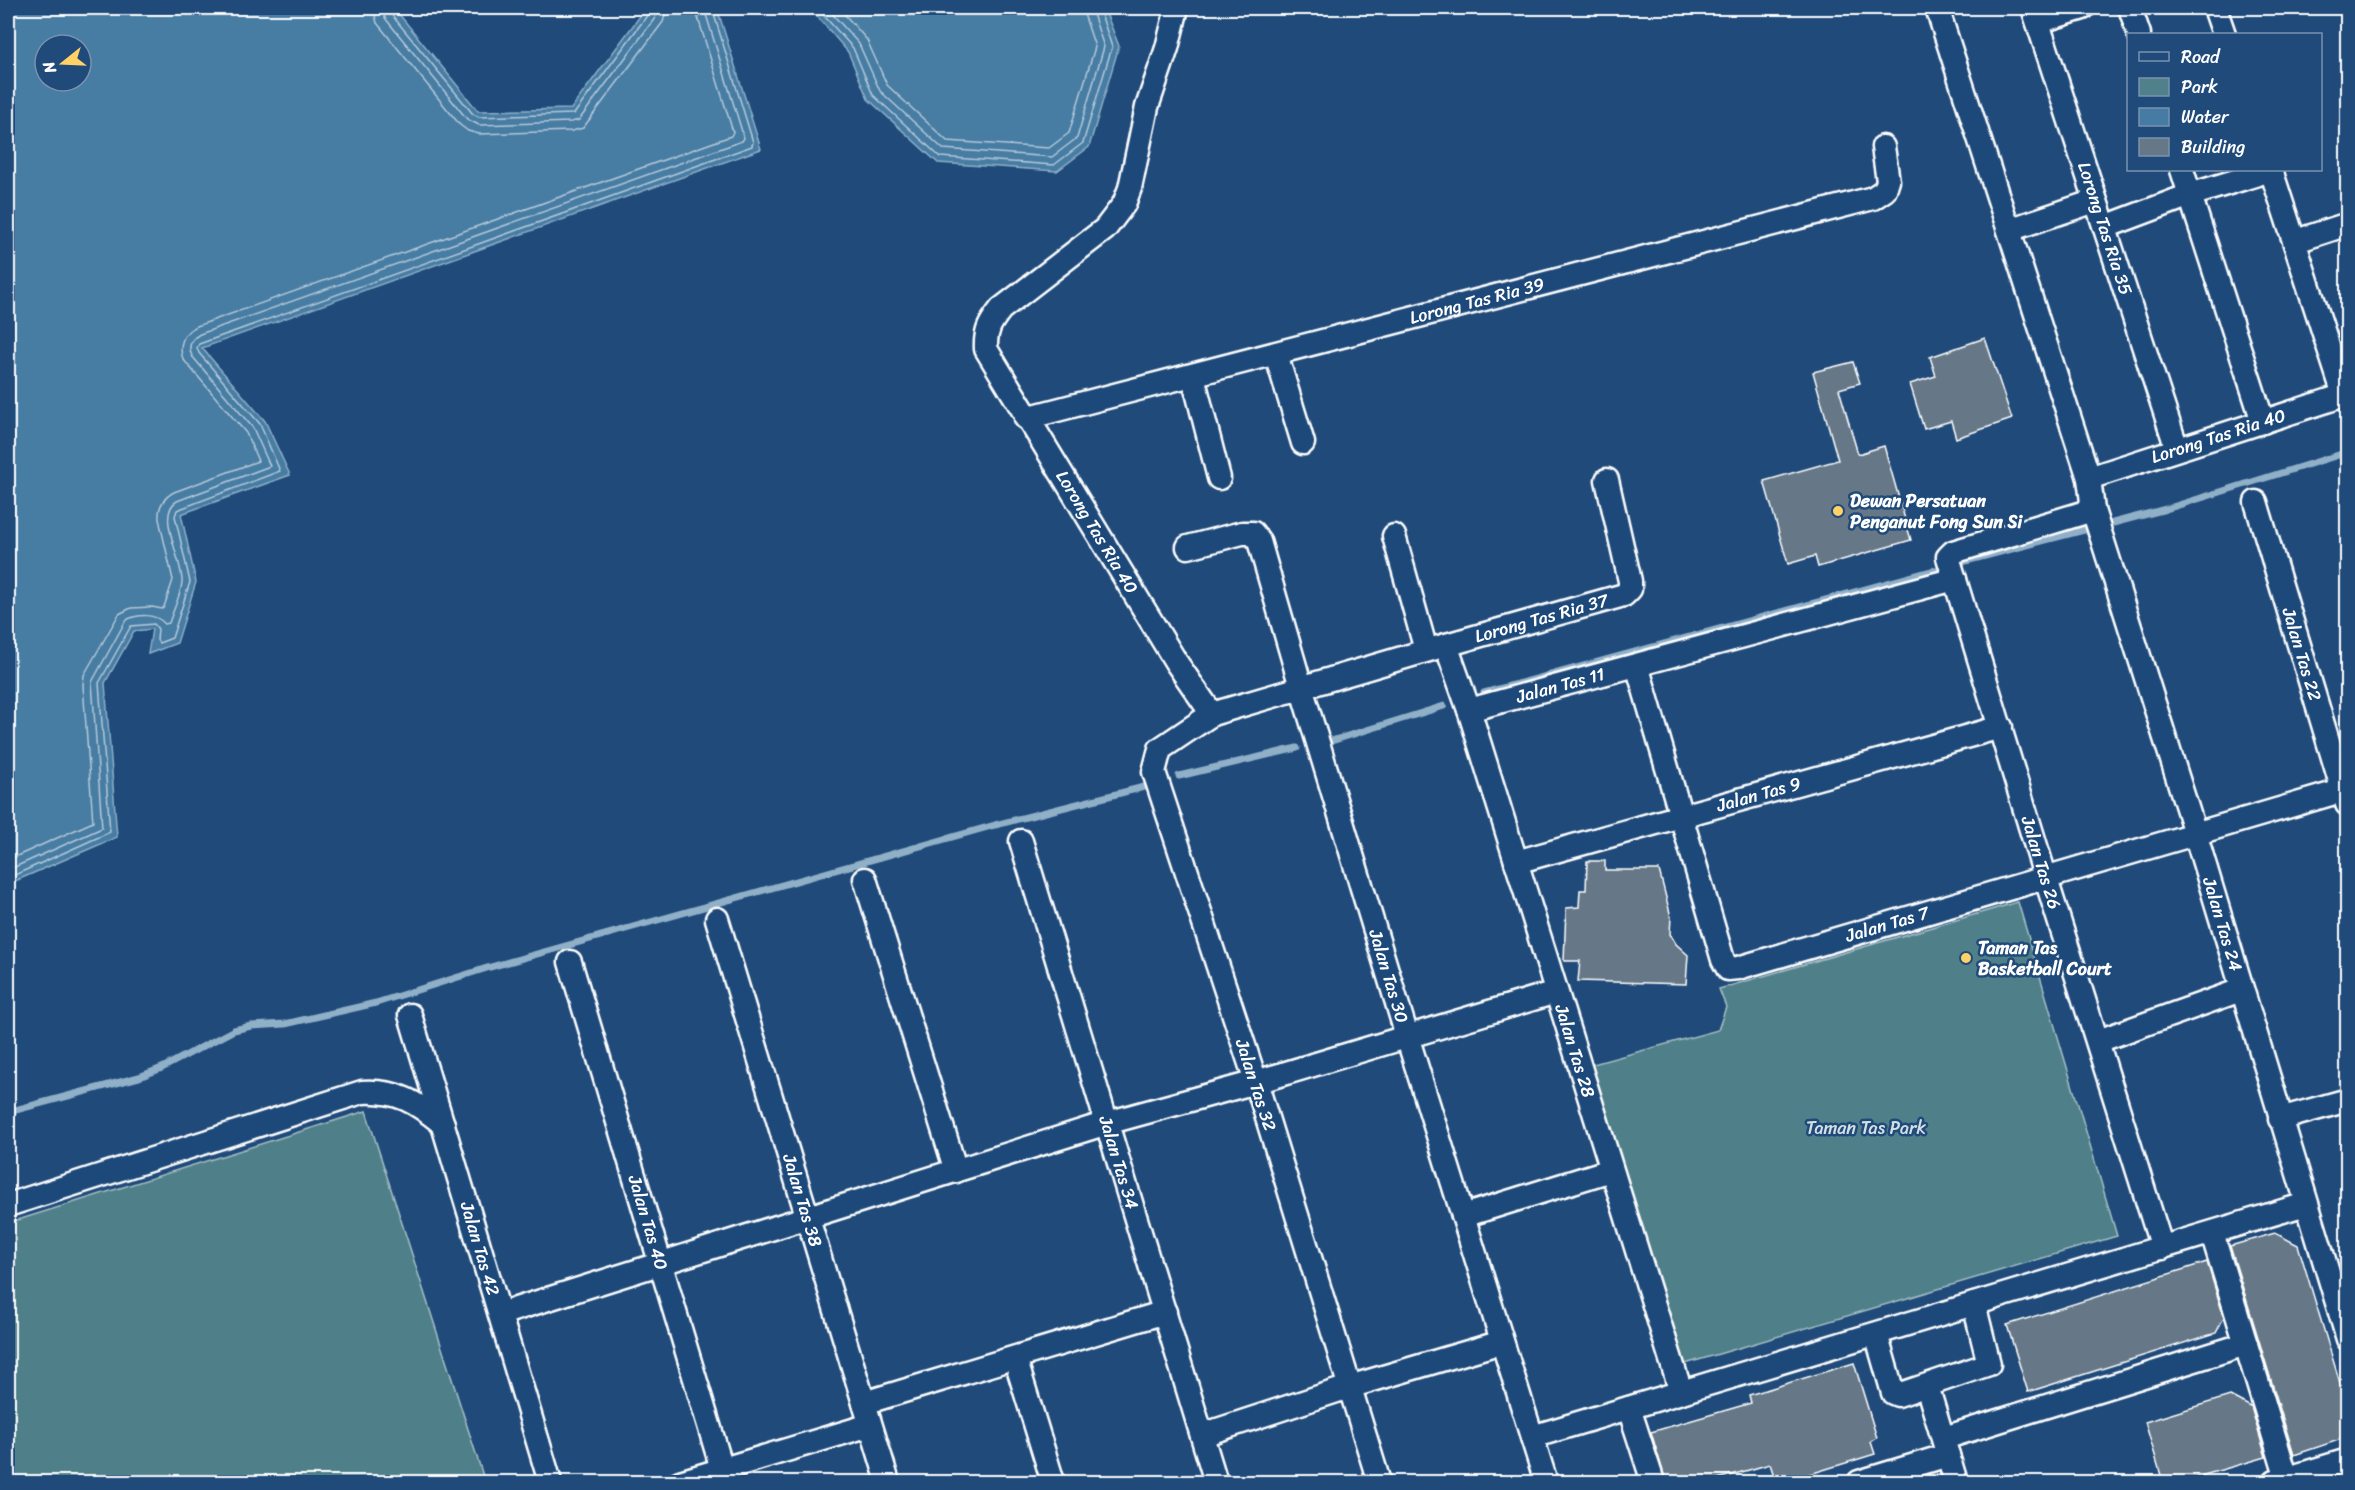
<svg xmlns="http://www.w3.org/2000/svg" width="2355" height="1490" font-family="Sriracha,sans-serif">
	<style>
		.green { fill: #50808a; stroke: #a8c0c4; stroke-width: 1.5 }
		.water { fill: #467ba3; stroke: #90b0c8; stroke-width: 1.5; fill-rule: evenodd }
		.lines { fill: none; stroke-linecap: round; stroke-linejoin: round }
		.shore { stroke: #b5cada; stroke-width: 1.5 }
		.stream { stroke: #90b0c8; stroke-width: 7 }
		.building { fill: #667887; stroke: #fff; stroke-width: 1.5 }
		.minor-casing { stroke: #fff; stroke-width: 27 }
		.minor { stroke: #1f4a7a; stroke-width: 22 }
		.poi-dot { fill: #ffd166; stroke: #1f4a7a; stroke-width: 2 }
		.labels { text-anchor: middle; stroke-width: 5; stroke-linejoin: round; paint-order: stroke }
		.street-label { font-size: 18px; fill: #fff; stroke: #1f4a7a }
		.poi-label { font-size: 18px; font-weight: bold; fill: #fff; stroke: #1f4a7a; text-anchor: start }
		.park-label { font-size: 18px; fill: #d3dfe2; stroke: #1f4a7a }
	</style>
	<rect width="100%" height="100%" fill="#1f4a7a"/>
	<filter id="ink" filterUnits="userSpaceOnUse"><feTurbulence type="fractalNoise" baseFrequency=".0167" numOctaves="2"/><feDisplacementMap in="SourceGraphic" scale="12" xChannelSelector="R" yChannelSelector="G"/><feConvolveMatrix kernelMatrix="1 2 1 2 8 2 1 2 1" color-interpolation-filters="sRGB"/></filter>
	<g filter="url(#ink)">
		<path class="green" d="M2018 902 2117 1236 1675 1367 1586 1066 1718 1030 1726 1007 1719 989Z
			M366 1111 485 1482H8V1223Z"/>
		<path class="water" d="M8 8H394L478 111 571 109 646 8H717L761 149 202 348 265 421 290 475 181 514 196 582 177 643 148 654 152 629 134 631 105 683 117 837 8 884ZM45 45H81V81H45Z
			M810 8H1104L1119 46 1089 147 1057 171 938 163 868 99 848 52Z"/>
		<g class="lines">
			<path class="shore" d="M373 8 377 23 460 125 468 131 479 134 572 131 583 128 663 22 667 8
				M382 8 385 18 467 119 479 125 571 122 579 120 655 18 658 8
				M389 8 391 14 473 114 479 117 574 114 649 13 650 8
				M817 8 853 48 873 95 940 157 1054 165 1083 143 1112 47 1099 8
				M827 8 859 44 880 91 943 149 1052 157 1077 138 1104 47 1091 8
				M839 8 867 40 887 85 947 141 1049 148 1069 133 1095 47 1082 8
				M8 860 93 822 83 685 84 675 119 614 131 608 152 607 162 609 164 607 173 580 159 519C158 507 163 498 174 492L258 461 246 433 183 359C178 345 183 332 197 326L731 136 733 132 695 8
				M8 870 102 828 92 682 126 620C139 614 155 613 165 624L169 623C173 610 181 595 182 582 183 560 155 514 177 501L270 466 253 428 192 356C188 347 190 339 200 334L742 141 744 138 704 8
				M8 878 110 832 99 683 131 626 154 624 158 629 157 640 159 643 172 638 190 582 175 516 177 510 280 471 260 424 199 353 197 348 199 344 752 146 753 142 712 8"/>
			<path class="stream" d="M2113 523 2166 509 2348 452
				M1962 562 2088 529
				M1484 693 1939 569
				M1328 742 1444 706
				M1179 776 1297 748
				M8 1112 139 1077 162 1068 234 1030 251 1026 285 1024 376 1003 487 968 736 898 995 825 1144 787"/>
		</g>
		<path class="building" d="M1985 338 2012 419 1956 438 1951 421 1924 429 1910 384 1936 376 1930 357Z
			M1853 362 1860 383 1839 389 1858 454 1884 446 1911 540 1818 567 1815 556 1788 564 1764 481 1838 460 1813 372Z
			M1587 861H1605V870H1659L1671 917 1670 934 1676 944 1688 955 1686 984 1578 981 1580 961H1564L1566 908 1579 907 1580 890H1586Z
			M2275 1233 2298 1245 2348 1409V1423L2339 1440 2294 1455 2230 1246Z
			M2207 1262 2224 1317 2216 1333 2028 1392 2007 1325Z
			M1854 1363 1877 1438 1871 1442 1875 1454 1784 1482H1776L1770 1464 1707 1482H1666L1651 1432 1751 1403 1749 1395Z
			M2230 1396 2251 1407 2266 1457 2180 1482H2163L2145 1422Z"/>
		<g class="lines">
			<g class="minor-casing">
				<g id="minor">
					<path id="s1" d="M1177 8 1167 48 1147 107 1130 188 1124 204 1105 229 1001 309C990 323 985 331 986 349L1176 662 1212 714"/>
					<path id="s2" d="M1937 8 2089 478 2093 510 1953 552 1948 557 2046 879 2162 1248"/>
					<path id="s3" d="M2033 8 2177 449"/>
					<path d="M2130 8 2139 34"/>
					<path d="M2215 8 2224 34"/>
					<path d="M2038 22 2083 8"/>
					<path d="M2182 170 2263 422"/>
					<path d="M2271 170 2344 395"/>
					<path d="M2105 227 2190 195 2271 170"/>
					<path d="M2009 230 2095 201"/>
					<path d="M2296 241 2348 224"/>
					<path d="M1276 354 1303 443"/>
					<path d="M1193 376 1219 478"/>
					<path id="s4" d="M1026 418 1873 198 1885 190 1888 181 1883 147"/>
					<path id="s5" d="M2089 478 2348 394"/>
					<path id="s6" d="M2256 502 2347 804"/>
					<path id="s7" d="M2093 510 2195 833 2348 1339"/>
					<path d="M1394 536 1426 650"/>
					<path id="s8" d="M1188 547 1242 533H1253L1259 541 1301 687 1407 1036 1546 1482"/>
					<path id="s9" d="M1446 645 1624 595 1630 589V581L1607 480"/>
					<path id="s10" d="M1637 665 1723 960 1728 969 1738 968 2348 789"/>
					<path id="s11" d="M1469 710 1681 1392"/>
					<path id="s12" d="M1021 841 1216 1482"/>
					<path id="s13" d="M1516 862 2001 727"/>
					<path d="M865 879 956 1171"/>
					<path id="s14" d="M717 919 888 1482"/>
					<path id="s15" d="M570 962 726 1482"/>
					<path id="s16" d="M410 1015 550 1482"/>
					<path d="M2098 1041 2241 990"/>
					<path d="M2280 1119 2348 1100"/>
					<path d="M8 1205 362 1092C397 1090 416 1102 443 1124"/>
					<path d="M1463 1216 1611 1170"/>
					<path d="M2212 1233 2287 1479"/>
					<path d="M500 1314 1107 1123 1256 1082 1556 992"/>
					<path d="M1876 1334 1893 1393 1898 1395 1989 1364 1974 1304"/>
					<path d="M1015 1358 1053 1482"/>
					<path d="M1927 1386 1956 1482"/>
					<path d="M864 1403 1165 1312"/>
					<path d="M1629 1408 1653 1482"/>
					<path d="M1202 1435 1349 1387 1502 1342"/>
					<path d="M1532 1437 2306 1204"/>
					<path d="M1944 1438 2246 1344"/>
					<path d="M680 1482 870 1425"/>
					<path id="s17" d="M1379 1482 1256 1082 1154 772 1160 749 1212 714 1446 645 1469 710 1955 579"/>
					<path d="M1859 1482 1948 1455"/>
					<path d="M2275 1482 2348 1460"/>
				</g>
			</g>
			<use href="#minor" class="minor"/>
		</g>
	</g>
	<g class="poi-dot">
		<circle cx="1838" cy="511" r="6"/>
		<circle cx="1966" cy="958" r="6"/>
	</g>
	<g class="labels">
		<g class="street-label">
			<text dy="6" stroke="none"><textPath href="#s3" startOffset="232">Lorong Tas Ria 35</textPath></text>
			<text dy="6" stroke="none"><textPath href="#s4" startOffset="466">Lorong Tas Ria 39</textPath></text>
			<text dy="6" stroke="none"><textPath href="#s5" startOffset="136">Lorong Tas Ria 40</textPath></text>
			<text dy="6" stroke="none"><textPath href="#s1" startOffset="624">Lorong Tas Ria 40</textPath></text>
			<text dy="6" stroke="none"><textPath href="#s9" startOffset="99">Lorong Tas Ria 37</textPath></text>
			<text dy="6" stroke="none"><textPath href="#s6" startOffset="159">Jalan Tas 22</textPath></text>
			<text dy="6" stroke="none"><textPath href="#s17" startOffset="1239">Jalan Tas 11</textPath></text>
			<text dy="6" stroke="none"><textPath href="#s13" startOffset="252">Jalan Tas 9</textPath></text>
			<text dy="6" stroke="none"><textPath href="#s2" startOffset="999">Jalan Tas 26</textPath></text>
			<text dy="6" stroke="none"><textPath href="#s7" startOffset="434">Jalan Tas 24</textPath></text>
			<text dy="6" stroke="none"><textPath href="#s10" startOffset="483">Jalan Tas 7</textPath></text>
			<text dy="6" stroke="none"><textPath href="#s8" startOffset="531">Jalan Tas 30</textPath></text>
			<text dy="6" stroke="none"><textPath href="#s11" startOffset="357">Jalan Tas 28</textPath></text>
			<text transform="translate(1256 1085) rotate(72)" y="6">Jalan Tas 32</text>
			<text dy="6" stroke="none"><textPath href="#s12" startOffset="336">Jalan Tas 34</textPath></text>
			<text dy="6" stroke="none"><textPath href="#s14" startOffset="294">Jalan Tas 38</textPath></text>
			<text dy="6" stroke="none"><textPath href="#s15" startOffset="272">Jalan Tas 40</textPath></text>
			<text dy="6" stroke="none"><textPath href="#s16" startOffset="244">Jalan Tas 42</textPath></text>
		</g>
		<g class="poi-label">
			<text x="1850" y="507">Dewan Persatuan<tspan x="1850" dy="21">Penganut Fong Sun Si</tspan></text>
			<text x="1978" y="954">Taman Tas<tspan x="1978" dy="21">Basketball Court</tspan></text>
		</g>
		<g class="park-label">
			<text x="1866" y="1134">Taman Tas Park</text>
		</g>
	</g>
	<rect width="2355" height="1490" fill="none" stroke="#1f4a7a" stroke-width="30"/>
	<rect x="15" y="15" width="2325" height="1460" fill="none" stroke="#fff" stroke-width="2" filter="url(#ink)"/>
	<rect x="2127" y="33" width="195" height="138" fill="#1f4a7a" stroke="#7992af" stroke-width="1.5"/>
	<rect x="2139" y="52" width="30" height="9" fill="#1f4a7a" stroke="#7992af" stroke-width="1.5"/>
	<text x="2181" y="63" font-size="18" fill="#ffffff">Road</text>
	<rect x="2139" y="78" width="30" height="18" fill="#50808a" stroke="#7992af" stroke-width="1.5"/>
	<text x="2181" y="93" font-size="18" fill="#ffffff">Park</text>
	<rect x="2139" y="108" width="30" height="18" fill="#467ba3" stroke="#7992af" stroke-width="1.5"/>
	<text x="2181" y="123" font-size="18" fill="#ffffff">Water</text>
	<rect x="2139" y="138" width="30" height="18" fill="#667887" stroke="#7992af" stroke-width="1.5"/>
	<text x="2181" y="153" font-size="18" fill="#ffffff">Building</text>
	<g transform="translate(63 63) rotate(252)"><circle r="28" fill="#1f4a7a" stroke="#7992af" stroke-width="1.5"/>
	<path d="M0-4.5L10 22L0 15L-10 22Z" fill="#ffd166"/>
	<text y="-9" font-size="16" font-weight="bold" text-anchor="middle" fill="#ffffff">N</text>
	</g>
</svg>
